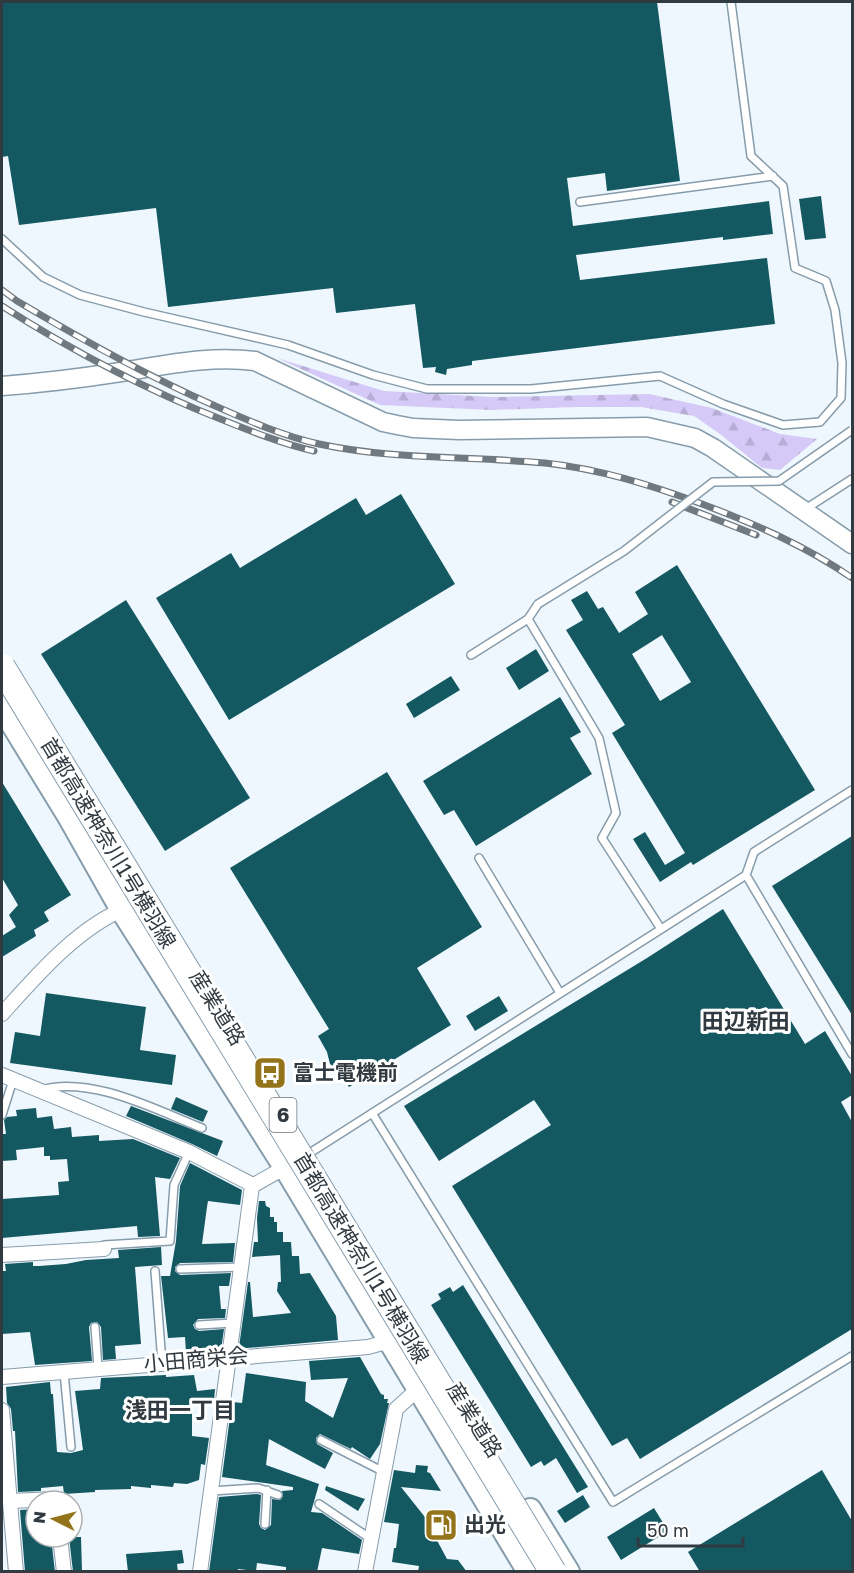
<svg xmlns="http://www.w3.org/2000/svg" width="854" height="1573" font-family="'Golos Text','Noto Sans JP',sans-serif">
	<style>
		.forest { fill: url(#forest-firs) }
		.building { fill: #145961; fill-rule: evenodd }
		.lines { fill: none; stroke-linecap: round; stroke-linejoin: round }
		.service-casing { stroke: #879cab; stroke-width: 10 }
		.minor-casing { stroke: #879cab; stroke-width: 16 }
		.tertiary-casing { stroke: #879cab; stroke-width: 21 }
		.primary-casing { stroke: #879cab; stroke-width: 26 }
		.service { stroke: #fff; stroke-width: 7 }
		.minor { stroke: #fff; stroke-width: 14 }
		.tertiary { stroke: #fff; stroke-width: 18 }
		.primary { stroke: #fff; stroke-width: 22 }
		.rail-casing { stroke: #70797f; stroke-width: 7 }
		.rail { stroke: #fff; stroke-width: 4.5; stroke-dasharray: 14; stroke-linecap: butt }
		.service-bridge-casing { stroke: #879cab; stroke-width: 10; stroke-linecap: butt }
		.motorway-bridge-casing { stroke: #879cab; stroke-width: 28; stroke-linecap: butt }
		.service-bridge { stroke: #fff; stroke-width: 7 }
		.motorway-bridge { stroke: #fff; stroke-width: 26 }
		.labels { text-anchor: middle; stroke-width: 6; stroke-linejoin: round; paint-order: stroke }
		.shield { fill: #fff; stroke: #6f7579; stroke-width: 1.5 }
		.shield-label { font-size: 20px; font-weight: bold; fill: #313a40 }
		.street-label { font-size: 21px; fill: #313a40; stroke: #fff }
		.poi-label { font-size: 21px; font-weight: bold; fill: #313a40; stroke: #fff; text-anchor: start }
		.neighbourhood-label { font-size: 22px; font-weight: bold; fill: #313a40; stroke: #fff }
	</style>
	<defs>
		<pattern id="forest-firs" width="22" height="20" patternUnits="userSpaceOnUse" patternTransform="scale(1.5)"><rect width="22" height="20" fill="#d5c9f7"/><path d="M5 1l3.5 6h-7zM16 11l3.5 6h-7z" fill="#b7add5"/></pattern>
	</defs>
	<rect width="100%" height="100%" fill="#eef7fd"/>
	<path class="forest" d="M277 358 384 391 491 397 649 394 712 408 780 434 817 439 780 470 762 468 720 434 694 416 641 407H575L492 410 380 405Z"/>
	<path class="building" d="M2 2H657L680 181 607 191 605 173 567 178 573 226 769 201 773 234 723 240V237L576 255 580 280 767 258 775 324 472 361V365L447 369 446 375 435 372 436 367 423 368 415 304 336 313 333 288 168 307 156 208 19 225 8 156 2 157Z
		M821 196 826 238 805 240 799 199Z
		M401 494 455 584 229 720 156 598 231 553 240 568 356 498 366 515Z
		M677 565 815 790 693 865 691 862 660 882 633 839 645 832 665 865 685 853 612 733 625 725 566 630 583 620 571 600 587 591 598 609 603 607 619 633 648 614 635 592ZM662 635 691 682 660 701 632 654Z
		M126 600 250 798 165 851 41 654Z
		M536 649 549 671 519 690 506 668Z
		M451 676 460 690 414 718 406 704Z
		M560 697 581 732 570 738 592 774 476 846 454 810 444 815 423 781Z
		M387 772 482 927 417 968 451 1025 349 1087 339 1071 330 1064 327 1052 318 1036 329 1029 230 868Z
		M2 782 71 895 44 912 49 921 34 930 36 936 2 957V936L16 927 9 915 18 905 2 878Z
		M852 836V1015L772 886Z
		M723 909 805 1044 825 1031 852 1076V1095L841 1102 852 1122V1329L640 1459 627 1438 612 1446 452 1186 551 1125 534 1100 439 1161 404 1106 647 958Z
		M46 993 146 1007 140 1050 176 1055 172 1085 10 1063 15 1032 40 1036Z
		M499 996 508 1011 475 1031 466 1016Z
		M176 1097 208 1111 203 1122 171 1109Z
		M131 1106 223 1141 217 1156 192 1144 126 1116Z
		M36 1108 37 1118 52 1116 54 1129 71 1127 72 1137 99 1135V1141L133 1139 180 1158 170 1179 155 1177 160 1236 138 1237 137 1226 2 1238V1199L59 1195 58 1182 69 1181 67 1159 50 1160V1156H44V1147L16 1150 17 1160 2 1161V1134H6L4 1120 7 1117 17 1116 16 1110Z
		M190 1163 242 1190 240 1205 208 1201 207 1207 202 1244 235 1243 233 1262 180 1263 175 1267V1271L180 1275 231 1273 229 1286H219L221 1309H226L225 1318 198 1319 193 1325 195 1329 199 1331 224 1329 221 1350 186 1353 185 1337 168 1338 161 1276H170L176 1241 180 1186Z
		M259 1201H265L266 1206 270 1208V1217H274V1222H277V1232H283V1242H291L292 1256H299L300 1274 310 1273 336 1316 338 1340 247 1348 239 1347 248 1282H250L253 1317 291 1313 277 1291 278 1282H281L280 1255 252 1257 254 1242H258L257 1218Z
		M161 1247 162 1265 135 1267 141 1344 115 1346 116 1359 103 1360 101 1327 97 1322 91 1323 89 1327 92 1361 35 1365 30 1332 2 1334V1271H6L5 1264 33 1262V1266H39L66 1264 86 1260 119 1258 118 1250Z
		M463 1285 588 1487 577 1493 556 1458 544 1466 541 1461 531 1467 431 1305 441 1299 438 1294 450 1287 453 1292Z
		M360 1357 381 1394 384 1395V1399H388L387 1403H389L380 1444 370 1459 352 1447 351 1449 320 1434 316 1438 317 1444 333 1453 325 1469 269 1439 266 1465 319 1484 311 1512 322 1513 362 1540 359 1554 322 1548 317 1572H286V1567L257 1563 256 1571 238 1569V1572H209L219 1497 257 1494 261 1495 259 1524 261 1528 265 1530 271 1525 272 1499 280 1500 283 1496 282 1491 293 1490V1487L222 1477 232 1402 242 1403 246 1373 306 1382 305 1401 333 1418 348 1378 311 1380 309 1361Z
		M166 1375V1377L194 1375 197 1391 215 1389 214 1401 192 1403V1436L209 1438 205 1465 201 1464 199 1480 187 1484 174 1483 173 1487 151 1485V1488L131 1486V1489L95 1490V1492L64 1494 63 1486 41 1488V1491L18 1492 15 1431H13L11 1409 7 1403 6 1387 50 1382 51 1394H53L57 1452 71 1453 83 1450 75 1391 100 1389 101 1378Z
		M416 1465 428 1466 427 1472 430 1473 441 1491 401 1487 436 1531 433 1533 447 1559 458 1560 467 1572H418L419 1566 392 1562 394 1548H396L399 1524 384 1522 394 1470 415 1473Z
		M822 1470 852 1521V1572H700L688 1552Z
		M326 1486 365 1499 358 1511 325 1490Z
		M583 1495 590 1507 565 1523 557 1511Z
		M654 1508 668 1531 621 1560 607 1537Z
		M36 1509V1537H51L55 1572H25L20 1510Z
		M69 1537H81L82 1572H73Z
		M182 1550 184 1563 177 1564 178 1572H128L126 1554Z"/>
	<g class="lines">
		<g class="service-casing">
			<path id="service" d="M580 202 773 176
				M2 239 43 277 80 295 144 312 288 345 373 375 427 389H531L660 376 723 404 783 425 820 422 841 398 842 363 835 310 826 281 795 268 783 186 751 156 731 2
				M804 510 852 479
				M528 619 538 604
				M471 655 528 619 599 738 616 813 602 838 661 929
				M479 858 560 993
				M746 875 852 1054
				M41 1090C90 1075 156 1110 202 1128
				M372 1113 613 1502 852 1356
				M2 1115 13 1080
				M305 1156 746 875 754 852 852 790
				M104 1249V1245L170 1241 174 1185 189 1152
				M180 1269 242 1267
				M155 1271 162 1363
				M199 1325 233 1323
				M95 1327 98 1368
				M64 1372 71 1447
				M321 1440 384 1472
				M211 1491 258 1488 278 1495
				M319 1504 371 1539
				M265 1524 267 1490"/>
		</g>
		<g class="minor-casing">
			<path id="minor" d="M2 1014C37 975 78 927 128 907
				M2 1075 189 1152 253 1185
				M2 1255 104 1249
				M2 1377 368 1347 390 1341
				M2 1410 16 1572
				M10 1501 57 1499V1501
				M60 1537 64 1572
				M200 1572 252 1186 291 1164
				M365 1572 396 1409 418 1389"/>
		</g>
		<g class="tertiary-casing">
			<path id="tertiary" d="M2 386C42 383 82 378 121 372 166 365 210 355 255 361L383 422 397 425 413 428 459 430 647 427 695 438 713 448 852 544"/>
		</g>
		<g class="primary-casing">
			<path id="primary" d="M2 707 70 818 122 910 285 1167 529 1572
				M530 1510 568 1572"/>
		</g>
		<use href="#service" class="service"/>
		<use href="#minor" class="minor"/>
		<use href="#tertiary" class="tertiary"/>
		<use href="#primary" class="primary"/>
		<g class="rail-casing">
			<path id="rail" d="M2 290 17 301C81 339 145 375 213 405 247 420 283 436 319 444 394 460 469 456 545 463 600 469 651 485 702 504 755 524 806 546 852 578
				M2 306C71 350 146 390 223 420 253 432 283 444 314 451
				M672 502 756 535"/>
		</g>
		<use href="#rail" class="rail"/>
		<g class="service-bridge-casing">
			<path id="service-bridge" d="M538 604 624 551 713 482 779 481 852 430"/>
		</g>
		<g class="motorway-bridge-casing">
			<path id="motorway-bridge" d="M2 667 553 1572"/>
		</g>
		<use href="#service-bridge" class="service-bridge"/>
		<use href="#motorway-bridge" class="motorway-bridge"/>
	</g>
	<defs>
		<g id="bus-square" transform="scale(1.725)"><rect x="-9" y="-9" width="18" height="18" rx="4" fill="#93741b" stroke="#fff"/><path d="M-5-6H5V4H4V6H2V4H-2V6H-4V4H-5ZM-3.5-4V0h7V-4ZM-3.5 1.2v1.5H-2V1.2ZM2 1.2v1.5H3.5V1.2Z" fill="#fff"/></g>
		<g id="fuel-square" transform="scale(1.725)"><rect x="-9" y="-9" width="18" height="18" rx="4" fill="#93741b" stroke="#fff"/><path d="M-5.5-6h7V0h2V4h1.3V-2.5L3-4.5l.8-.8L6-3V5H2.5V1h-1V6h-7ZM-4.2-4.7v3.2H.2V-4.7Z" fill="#fff"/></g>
	</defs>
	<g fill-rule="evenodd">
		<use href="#bus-square" x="270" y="1073"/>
		<use href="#fuel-square" x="441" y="1525"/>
	</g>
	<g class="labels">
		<rect class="shield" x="269.5" y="1098" width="27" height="34" rx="4.5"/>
		<g class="shield-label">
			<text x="283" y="1122">6</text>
		</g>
		<g class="street-label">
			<text transform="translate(108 843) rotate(59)" y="7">首都高速神奈川1号横羽線</text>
			<text transform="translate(217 1008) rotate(58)" y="7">産業道路</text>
			<text transform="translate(361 1258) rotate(59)" y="7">首都高速神奈川1号横羽線</text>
			<text transform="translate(196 1360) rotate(-5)" y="7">小田商栄会</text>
			<text transform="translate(474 1420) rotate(58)" y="7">産業道路</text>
		</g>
		<g class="poi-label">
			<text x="293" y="1080">富士電機前</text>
			<text x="464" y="1532">出光</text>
		</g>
		<g class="neighbourhood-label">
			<text x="746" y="1029">田辺新田</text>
			<text x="180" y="1418">浅田一丁目</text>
		</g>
	</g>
	<rect width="854" height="1573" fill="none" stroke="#313a40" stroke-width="6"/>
	<g transform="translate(54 1519) rotate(276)"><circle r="28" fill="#ffffff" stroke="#adb0b3" stroke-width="1.5"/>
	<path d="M0-4.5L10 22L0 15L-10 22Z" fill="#93741b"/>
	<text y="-9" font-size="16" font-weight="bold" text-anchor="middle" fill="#313a40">N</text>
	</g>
	<path d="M638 1537v9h105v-9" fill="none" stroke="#313a40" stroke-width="3"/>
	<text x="647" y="1537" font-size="18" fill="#313a40" stroke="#ffffff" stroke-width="4.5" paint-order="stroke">50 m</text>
</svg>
